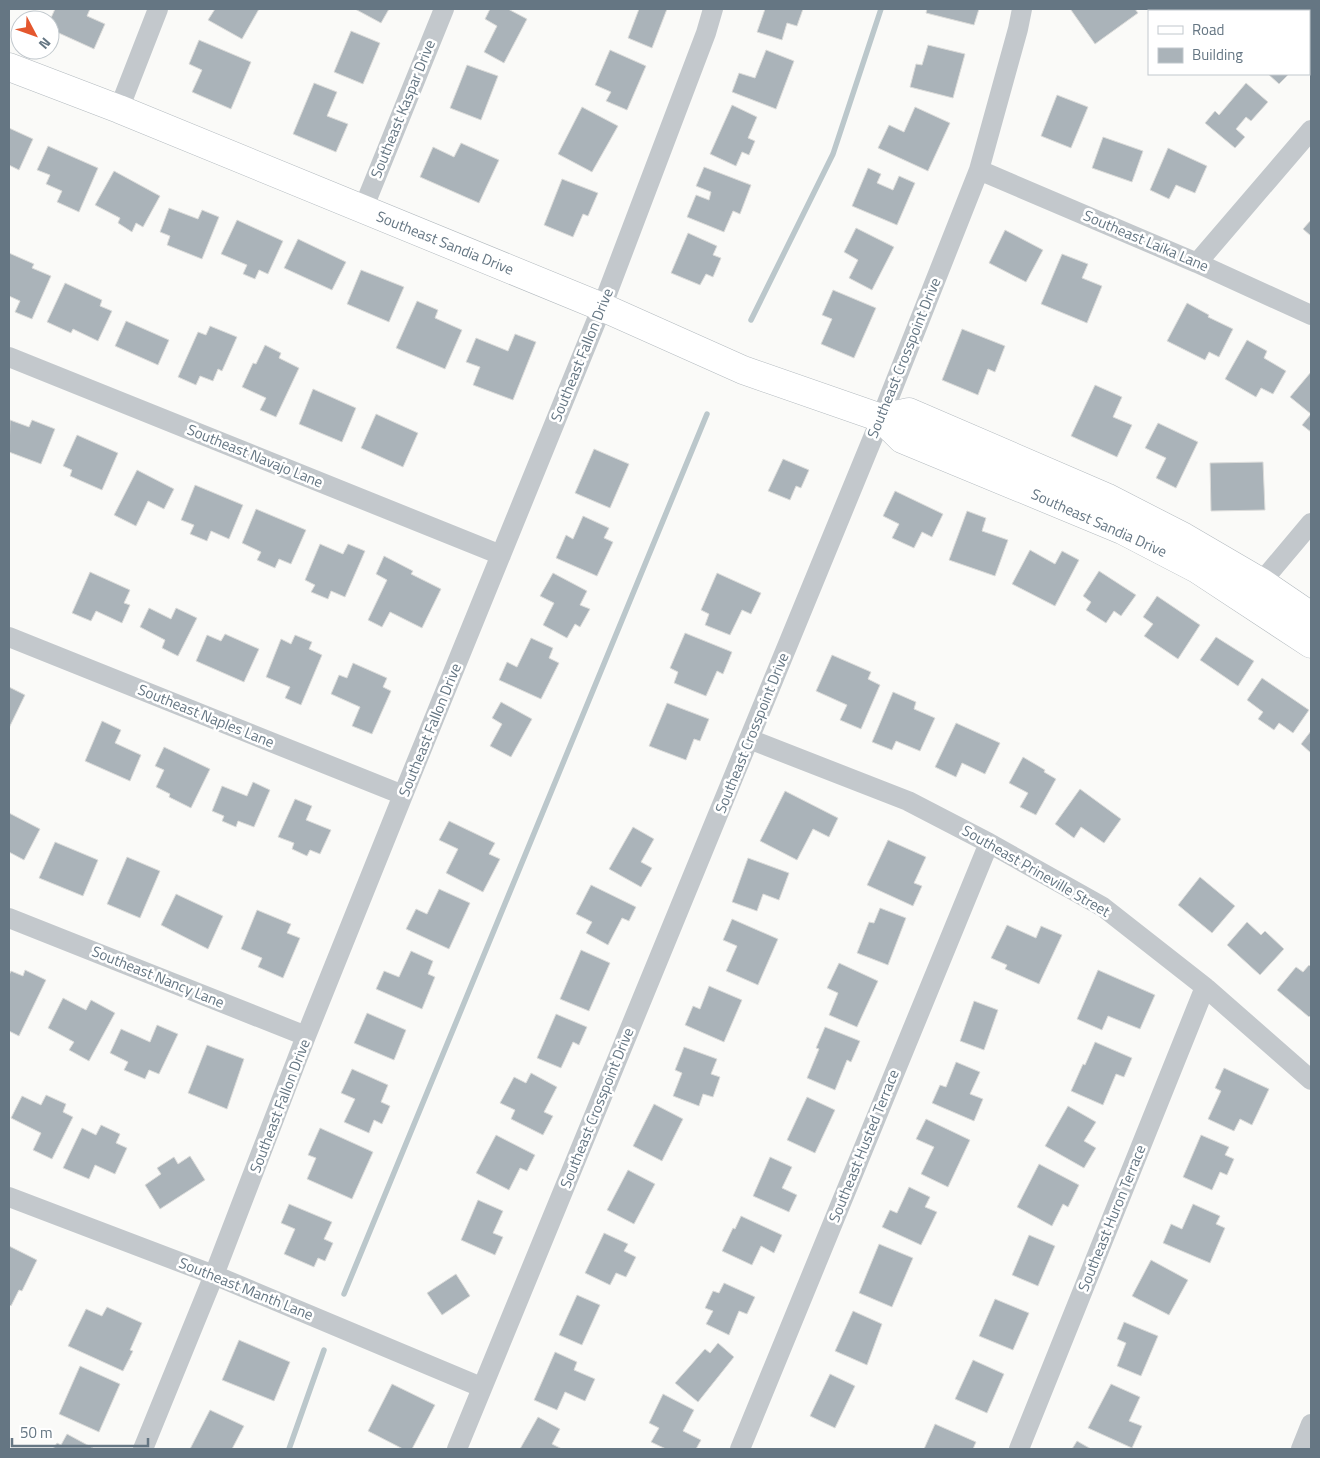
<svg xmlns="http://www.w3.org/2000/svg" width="1320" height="1458" font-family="'Titillium Web',sans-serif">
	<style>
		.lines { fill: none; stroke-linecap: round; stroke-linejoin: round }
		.stream { stroke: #bbc7cb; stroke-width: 5.5 }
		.building { fill: #aab3b9; stroke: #dcdcda }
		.secondary-casing { stroke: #b3babf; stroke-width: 29 }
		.street { stroke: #c3c8cc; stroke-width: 20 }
		.secondary { stroke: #fff; stroke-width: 28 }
		.labels { text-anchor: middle; stroke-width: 5; stroke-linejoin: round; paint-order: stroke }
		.street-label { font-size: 15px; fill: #657683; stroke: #fff }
	</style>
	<rect width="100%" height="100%" fill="#fafaf8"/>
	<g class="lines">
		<path class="stream" d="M751 320 833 154 881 9
			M344 1294 707 414
			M289 1449 324 1350"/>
	</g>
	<path class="building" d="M55 9H90L87 16 105 24 94 49 50 29V20Z
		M215 9H259L242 39 208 20Z
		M355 9H389L381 23Z
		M490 9H508L527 19 504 63 484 52 497 26 485 19Z
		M639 9H667L652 48 628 38Z
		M765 9H803L797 26 787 23 782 40 757 32Z
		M927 9H979L974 25 926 13Z
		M1073 9H1135L1138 13 1095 44 1071 10Z
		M351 31 380 43 363 84 334 72Z
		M199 40 251 62 231 109 192 92 202 70 189 64Z
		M928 45 965 54 953 98 910 87 916 64 922 65Z
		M610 50 646 66 627 110 606 101 611 92 595 85Z
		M766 50 794 61 776 109 732 92 739 73 755 78Z
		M467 65 498 76 481 120 450 108Z
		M1268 74H1289L1279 84Z
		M314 83 337 92 327 116 348 124 336 152 293 134Z
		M1246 83 1268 102 1251 121 1246 117 1236 129 1245 137 1235 148 1205 123 1215 111 1219 115Z
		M1057 95 1088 107 1071 148 1041 136Z
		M732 105 757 117 748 138 755 141 749 155 742 152 736 166 710 154Z
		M582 107 618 126 592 172 558 154Z
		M915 107 950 123 928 171 878 148 889 125 904 132Z
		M9 128 33 139 19 170 9 165Z
		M1103 137 1143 151 1132 182 1092 168Z
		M461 143 499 160 479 203 420 177 433 147 454 157Z
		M48 146 98 168 79 212 57 202 62 191 46 184 50 175 37 170Z
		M1168 148 1207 166 1195 193 1176 185 1169 199 1150 190Z
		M704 167 751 185 740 214 733 211 724 232 687 217 696 195 709 200 711 192 696 186Z
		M868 168 881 174 877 183 893 190 899 176 915 183 897 225 852 206Z
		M114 171 160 196 143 227 136 223 132 232 118 223 120 218 95 205Z
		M562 179 598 193 588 216 583 214 573 237 544 225Z
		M169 208 198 219 202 210 219 217 202 259 167 245 170 236 160 232Z
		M237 220 283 241 268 274 259 270 255 279 243 274 247 265 221 254Z
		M1311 220V236L1303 229Z
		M856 228 894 247 872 290 849 278 858 260 844 252Z
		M1005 230 1043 250 1026 282 989 263Z
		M688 233 717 246 713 255 721 258 713 277 706 274 700 285 671 273Z
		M298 239 346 262 332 290 284 268Z
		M9 253 34 264 32 268 51 276 32 319 15 312 20 301 9 296Z
		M1062 254 1088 264 1082 278 1102 286 1087 323 1041 304Z
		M361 270 404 287 389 322 347 304Z
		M65 283 102 300 100 306 112 311 98 341 73 329 71 333 47 322Z
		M833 290 876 308 854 358 821 344 832 319 822 315Z
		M417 301 438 310 435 318 462 330 445 369 396 348Z
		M1187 303 1209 315 1208 317 1233 329 1219 357 1209 352 1205 360 1167 341Z
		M126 321 169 340 158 365 115 346Z
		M210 326 237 337 222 371 218 369 213 381 200 376 196 385 178 377 198 332 206 335Z
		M962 329 1005 346 995 372 988 369 978 395 942 380Z
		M515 334 536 342 513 400 473 385 480 367 466 362 476 338 508 351Z
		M1247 340 1267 351 1264 358 1286 371 1273 394 1261 388 1256 397 1225 379Z
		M265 345 281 353 279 358 299 368 276 417 260 410 266 398 242 387 253 363 256 364Z
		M1311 372V432L1302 425 1311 414 1290 397Z
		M1095 385 1122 397 1113 417 1132 425 1117 457 1071 436Z
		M313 389 356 408 342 442 299 424Z
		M376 414 418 433 403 467 361 448Z
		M10 420 29 427 32 420 55 429 41 464 9 452Z
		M1158 423 1198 442 1176 488 1156 478 1166 458 1145 448Z
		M77 435 118 453 102 490 70 476 72 470 63 466Z
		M594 449 629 464 610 508 575 493Z
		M783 459 809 470 801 488 796 486 790 500 768 491Z
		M1263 462 1265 510 1211 511 1210 463Z
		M137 470 174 489 164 509 148 501 136 526 114 515Z
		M195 485 243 505 229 539 211 531 207 541 190 534 194 525 181 520Z
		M895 491 943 514 932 537 922 532 914 548 892 538 899 524 883 516Z
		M256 509 306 530 291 564 279 559 275 568 257 560 261 552 242 543Z
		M967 511 986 518 982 531 1008 540 995 576 949 560Z
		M583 516 609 528 604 538 613 542 597 576 556 558 566 535 573 539Z
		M320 544 343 554 348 544 365 551 345 597 331 591 328 599 311 592 315 585 305 580Z
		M1030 550 1055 564 1062 551 1079 560 1055 606 1012 584Z
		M384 556 413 571 411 574 441 589 422 628 390 612 382 627 368 620 387 580 376 574Z
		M1099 571 1136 595 1121 616 1114 611 1106 623 1086 610 1091 602 1083 596Z
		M90 572 130 590 124 603 130 605 122 623 96 611 91 621 72 613Z
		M553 573 587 591 580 605 590 609 580 627 575 624 567 638 543 625 554 603 540 596Z
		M717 573 761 593 751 614 742 610 730 635 705 625 709 614 701 610Z
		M1157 596 1200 625 1178 659 1144 636 1153 624 1143 617Z
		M149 608 171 619 176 608 197 618 178 656 162 648 165 640 140 627Z
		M685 633 732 652 723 674 717 671 706 696 674 683 678 672 670 668Z
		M225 634 259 649 244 682 196 661 207 635 221 641Z
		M295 635 312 642 309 649 322 655 301 705 285 698 290 687 266 677 281 639 291 644Z
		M1216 637 1254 661 1238 686 1200 660Z
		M531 638 553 648 549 658 559 663 541 699 499 680 507 662 517 667Z
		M832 655 871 672 868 679 880 685 861 729 840 720 847 705 816 691Z
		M353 663 387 678 383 687 391 691 372 734 352 726 360 707 331 694 339 675 347 678Z
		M1262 678 1309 710 1293 733 1279 723 1274 730 1258 719 1263 712 1247 700Z
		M9 687 25 695 9 728Z
		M893 692 916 702 914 709 935 718 920 751 896 741 892 750 872 742Z
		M501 702 532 719 511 757 490 746 502 724 492 718Z
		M667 703 709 719 700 741 694 739 686 760 649 746Z
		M102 721 121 730 115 743 141 755 130 781 85 761Z
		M956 723 1000 743 985 774 962 763 956 777 935 767Z
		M1311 731V753L1301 744Z
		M164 747 210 769 191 808 169 797 170 794 156 787 164 770 155 766Z
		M1023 757 1045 770 1044 772 1056 779 1036 815 1020 807 1028 793 1009 783Z
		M253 782 270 790 254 827 238 821 236 827 222 821 224 816 212 811 222 786 247 796Z
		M1080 789 1121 819 1104 843 1081 827 1074 838 1055 824Z
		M785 791 838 818 829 837 813 829 797 860 760 841Z
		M295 799 312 806 306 820 331 830 320 854 310 850 307 856 292 849 294 843 278 837Z
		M9 813 40 829 24 860 9 852Z
		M449 821 495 843 489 854 500 859 483 892 446 873 458 849 439 840Z
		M633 827 654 839 641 862 652 868 641 887 609 869Z
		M888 840 926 857 914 883 922 886 913 906 867 885Z
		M55 842 98 860 83 896 39 878Z
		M127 857 160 871 140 918 107 904Z
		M748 858 789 873 779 900 763 894 757 911 732 902Z
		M1200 877 1235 906 1212 933 1178 905Z
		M591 885 636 907 629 921 622 918 608 945 586 933 592 922 576 914Z
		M439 889 470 903 449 949 406 929 416 909 427 914Z
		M176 894 223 916 208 949 161 925Z
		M880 908 906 918 888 965 857 953 869 922 874 923Z
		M257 910 291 924 287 933 300 938 283 978 258 967 262 958 241 949Z
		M732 919 778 939 758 985 726 971 737 946 723 940Z
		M1247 922 1261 935 1265 931 1284 949 1260 975 1227 945Z
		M1007 925 1036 938 1041 926 1062 935 1039 984 1005 969 1007 965 991 958Z
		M581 950 610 963 589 1011 560 999Z
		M411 951 433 961 428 974 435 977 422 1009 376 989 384 971 399 977Z
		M839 963 878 981 857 1027 829 1015 838 993 827 988Z
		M1309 965 1311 967V1015L1309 1017 1277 990 1296 967 1303 972Z
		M25 970 46 980 19 1036 9 1031V975L11 971 23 976Z
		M1098 970 1155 995 1140 1029 1108 1016 1102 1030 1077 1019Z
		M709 986 742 1000 724 1042 685 1025 693 1006 700 1009Z
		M63 998 86 1010 91 1000 115 1013 89 1061 69 1050 74 1042 48 1028Z
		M974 1001 998 1010 984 1050 960 1041Z
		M367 1013 406 1030 394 1060 354 1043Z
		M556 1014 587 1027 579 1045 573 1042 561 1068 537 1058Z
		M157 1025 178 1034 159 1074 149 1070 145 1079 124 1070 128 1062 110 1053 121 1029 150 1042Z
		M825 1027 860 1041 851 1062 847 1060 835 1090 807 1078 819 1049 816 1048Z
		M1095 1042 1132 1058 1124 1077 1116 1074 1103 1105 1071 1091 1083 1064 1085 1065Z
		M207 1045 244 1059 227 1109 188 1093Z
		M684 1047 717 1059 711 1074 720 1077 713 1097 703 1094 699 1106 673 1096 682 1073 675 1070Z
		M956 1062 980 1072 970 1094 983 1099 974 1121 932 1103 940 1085 946 1087Z
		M1224 1068 1269 1089 1252 1125 1240 1119 1234 1131 1208 1119 1221 1091 1215 1088Z
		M352 1069 388 1085 381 1102 390 1106 382 1124 374 1120 369 1133 344 1122 355 1099 341 1093Z
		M531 1073 557 1087 544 1112 553 1116 543 1135 511 1119 515 1110 500 1103 514 1077 526 1083Z
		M46 1095 66 1104 63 1112 73 1117 52 1159 33 1150 41 1133 11 1118 22 1096 41 1105Z
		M807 1097 835 1110 815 1153 787 1140Z
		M654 1104 683 1119 662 1161 633 1146Z
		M1068 1106 1096 1122 1084 1141 1096 1148 1084 1168 1045 1146Z
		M926 1119 970 1140 948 1187 921 1174 934 1147 916 1139Z
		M101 1125 120 1134 116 1143 127 1148 115 1174 95 1165 89 1179 63 1168 82 1128 96 1135Z
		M320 1128 373 1152 352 1199 307 1179 316 1158 308 1155Z
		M496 1135 535 1155 527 1171 520 1168 509 1190 476 1173Z
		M1201 1135 1229 1147 1225 1155 1234 1159 1227 1175 1220 1172 1212 1190 1183 1177Z
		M190 1156 205 1180 160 1209 145 1185 161 1174 157 1168 174 1157 178 1164Z
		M770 1157 792 1167 782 1188 797 1195 789 1212 753 1196Z
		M1039 1164 1079 1185 1068 1207 1063 1204 1052 1226 1017 1207Z
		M628 1170 655 1184 634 1224 607 1210Z
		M909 1187 930 1197 925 1207 937 1212 921 1245 882 1227 890 1210 897 1213Z
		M478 1200 503 1211 493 1233 503 1237 495 1255 461 1240Z
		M289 1204 332 1222 324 1239 333 1243 325 1261 318 1258 314 1267 284 1254 295 1229 281 1223Z
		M1193 1204 1220 1216 1216 1224 1225 1228 1210 1263 1163 1243 1171 1224 1182 1229Z
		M741 1216 782 1235 774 1253 761 1246 752 1265 722 1251 733 1228 735 1229Z
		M604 1233 628 1244 624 1251 636 1257 626 1277 616 1273 610 1285 585 1273Z
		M1029 1235 1055 1246 1038 1286 1012 1275Z
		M879 1244 913 1258 892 1307 859 1293Z
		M9 1246 37 1260 22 1291 19 1290 11 1306 9 1304Z
		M1151 1260 1188 1280 1169 1315 1132 1296Z
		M456 1274 470 1296 442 1315 427 1293Z
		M724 1283 755 1297 747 1314 739 1311 729 1335 706 1324 713 1311 705 1308 713 1291 719 1293Z
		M577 1295 600 1305 582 1345 559 1335Z
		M995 1299 1029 1313 1013 1350 979 1336Z
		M107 1307 142 1323 130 1350 133 1351 123 1371 68 1346 86 1309 102 1316Z
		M853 1311 882 1324 867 1365 835 1351Z
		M1124 1322 1158 1336 1141 1376 1117 1366 1126 1343 1117 1339Z
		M239 1340 290 1362 274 1401 222 1380Z
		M718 1343 734 1357 698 1402 675 1383 705 1349 710 1353Z
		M555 1352 577 1362 574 1370 595 1379 585 1401 565 1392 557 1410 534 1400Z
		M973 1360 1004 1374 987 1413 955 1399Z
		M80 1366 120 1384 99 1432 59 1414Z
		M830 1374 855 1386 835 1428 810 1416Z
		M392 1384 435 1405 412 1449H403L368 1431Z
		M1111 1384 1140 1397 1129 1421 1142 1426 1132 1448 1088 1428Z
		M663 1394 694 1410 683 1431 701 1440 696 1449H666L651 1442 659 1428 649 1423Z
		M210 1410 244 1426 232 1449H190Z
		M538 1417 560 1429 552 1444 562 1449H520Z
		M935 1424 976 1442 973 1449H924Z
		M67 1434 93 1448 92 1449H53L57 1443 61 1445Z
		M1077 1441 1091 1449H1072Z"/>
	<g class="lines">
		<g class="secondary-casing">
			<path id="secondary" d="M9 67 119 109 602 307 743 370 881 418 902 439 1122 530 1197 569 1311 644
				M881 418 909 412 1106 497 1184 537 1261 582 1311 616"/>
		</g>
		<path class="street" d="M119 109 158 9
			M979 170 1197 263 1311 315
			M363 209 444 9
			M1197 263 1311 130
			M9 357 501 555
			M1253 592 1311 523
			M9 637 403 795
			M749 739 908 801 989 843 1103 907 1205 987 1311 1080
			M9 918 306 1036
			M9 1197 214 1275 481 1387
			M143 1449 214 1275 306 1036 403 795 602 307 706 33 713 9
			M457 1449 881 418 979 170 1018 29 1022 9
			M740 1449 989 843
			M1019 1449 1205 987
			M1301 1449 1311 1424"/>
		<use href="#secondary" class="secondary"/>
	</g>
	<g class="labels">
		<g class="street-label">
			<text transform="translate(403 109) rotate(-68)" y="5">Southeast Kaspar Drive</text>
			<text transform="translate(1146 241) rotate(23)" y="5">Southeast Laika Lane</text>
			<text transform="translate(445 243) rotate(22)" y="5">Southeast Sandia Drive</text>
			<text transform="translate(582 355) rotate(-68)" y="5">Southeast Fallon Drive</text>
			<text transform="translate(904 358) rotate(-68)" y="5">Southeast Crosspoint Drive</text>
			<text transform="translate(255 456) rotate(22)" y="5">Southeast Navajo Lane</text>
			<text transform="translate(1099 523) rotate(24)" y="5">Southeast Sandia Drive</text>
			<text transform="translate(206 716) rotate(22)" y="5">Southeast Naples Lane</text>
			<text transform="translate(430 730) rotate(-68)" y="5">Southeast Fallon Drive</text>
			<text transform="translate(752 733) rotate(-68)" y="5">Southeast Crosspoint Drive</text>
			<text transform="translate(1036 871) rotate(30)" y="5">Southeast Prineville Street</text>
			<text transform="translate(158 977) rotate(22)" y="5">Southeast Nancy Lane</text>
			<text transform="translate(280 1106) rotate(-69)" y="5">Southeast Fallon Drive</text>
			<text transform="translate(597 1108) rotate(-68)" y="5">Southeast Crosspoint Drive</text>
			<text transform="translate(864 1146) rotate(-68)" y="5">Southeast Husted Terrace</text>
			<text transform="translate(1112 1218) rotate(-68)" y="5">Southeast Huron Terrace</text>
			<text transform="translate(246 1289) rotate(22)" y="5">Southeast Manth Lane</text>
		</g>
	</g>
	<rect width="1320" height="1458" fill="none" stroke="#657683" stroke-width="20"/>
	<rect x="1148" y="10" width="162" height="65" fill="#ffffff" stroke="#c1c8cd"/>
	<rect x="1158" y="26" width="25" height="8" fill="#ffffff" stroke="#c1c8cd"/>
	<text x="1192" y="35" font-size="15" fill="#657683">Road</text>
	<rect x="1158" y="48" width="25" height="15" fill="#aab3b9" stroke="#c1c8cd"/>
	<text x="1192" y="60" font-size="15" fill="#657683">Building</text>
	<g transform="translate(35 35) rotate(131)"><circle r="24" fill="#ffffff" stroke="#c1c8cd"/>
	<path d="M0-4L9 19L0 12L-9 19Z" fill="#e4572e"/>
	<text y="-8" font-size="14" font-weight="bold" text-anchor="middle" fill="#657683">N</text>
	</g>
	<path d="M12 1438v8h136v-8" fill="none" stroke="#657683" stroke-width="2.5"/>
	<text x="20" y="1438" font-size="15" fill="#657683" stroke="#ffffff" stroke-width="4" paint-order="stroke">50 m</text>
</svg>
